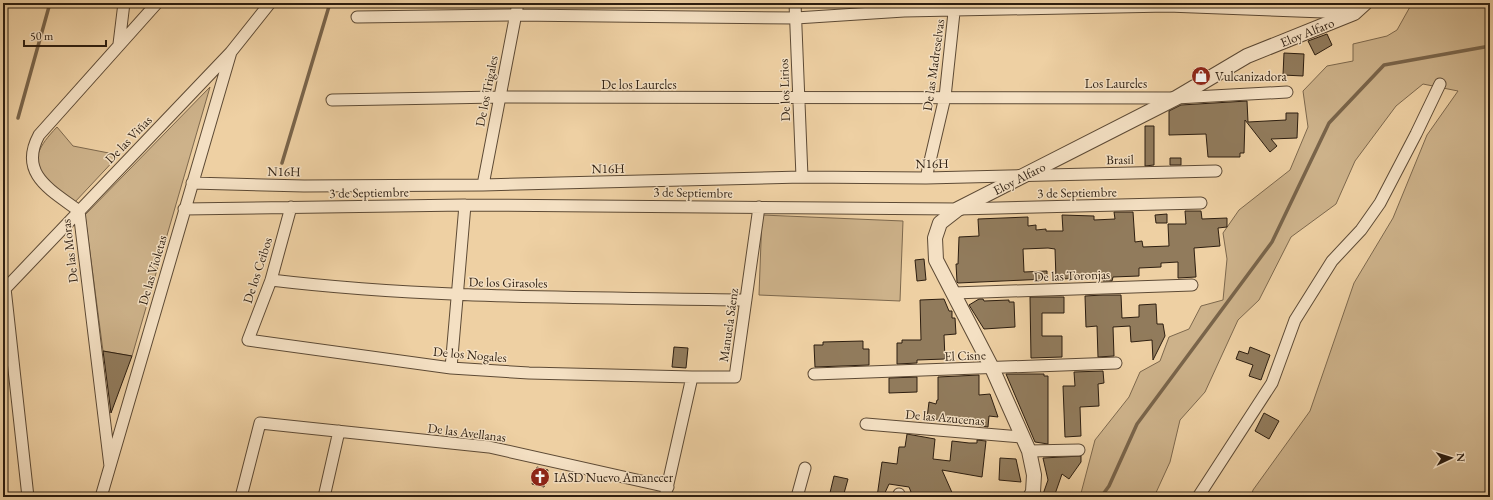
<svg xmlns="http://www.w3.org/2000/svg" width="1493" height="500" font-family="'EB Garamond',serif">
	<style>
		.green { fill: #cdb28a; stroke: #7d684d }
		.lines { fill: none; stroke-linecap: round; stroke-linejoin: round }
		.stream { stroke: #79644a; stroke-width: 3.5 }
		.building { fill: #917b5c; stroke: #2d1e10 }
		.minor-casing { stroke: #5d4a35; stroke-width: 13 }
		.tertiary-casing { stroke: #5d4a35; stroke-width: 16 }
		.minor { stroke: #f4e0c3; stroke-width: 11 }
		.tertiary { stroke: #f4e0c3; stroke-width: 14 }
		.labels { text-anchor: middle; stroke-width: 3; stroke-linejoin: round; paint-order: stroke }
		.street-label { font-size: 13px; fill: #2d1e10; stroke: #f4e0c3 }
		.poi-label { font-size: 13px; fill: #2d1e10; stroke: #f4e0c3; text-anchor: start }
	</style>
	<rect width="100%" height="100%" fill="#eed0a3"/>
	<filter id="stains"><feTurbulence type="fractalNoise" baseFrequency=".005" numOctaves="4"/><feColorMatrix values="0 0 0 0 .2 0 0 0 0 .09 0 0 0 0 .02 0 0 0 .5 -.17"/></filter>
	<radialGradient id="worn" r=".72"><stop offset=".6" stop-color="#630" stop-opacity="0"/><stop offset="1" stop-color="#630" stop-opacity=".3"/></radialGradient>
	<path class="green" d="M1415 3H1490V497H1251L1253 490 1310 411 1354 283 1393 218 1427 135 1458 91 1423 84 1396 106 1355 161 1336 204 1291 237 1259 300 1238 320 1205 392 1180 420 1170 462 1154 497H1080L1095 440 1129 397 1140 372 1160 361 1169 337 1189 329 1201 306 1223 300 1227 259 1223 233 1239 210 1290 170 1308 127 1303 91 1327 66 1353 61V44L1387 36 1397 30 1411 5Z
		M210 87 132 356 103 351 85 215Z
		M57 127 73 146 119 155 74 203C41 176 19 166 57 127Z
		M762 215 903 221 900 301 759 295Z"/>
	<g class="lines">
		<path class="stream" d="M18 118 50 3
			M282 163 330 3
			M1101 497 1109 486 1137 424 1272 242 1329 123 1384 65 1490 46"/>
	</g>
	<path class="building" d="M1327 34 1332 45 1315 55 1308 41Z
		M1284 53 1304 54 1303 76 1283 75Z
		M1247 101 1248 122 1286 120V113H1298L1297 138 1271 139 1277 146 1270 152 1245 120 1244 153H1240V157H1208L1206 134 1169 135V111L1181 105Z
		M1145 126H1154V165L1145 166Z
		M1170 158H1181V165H1170Z
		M1185 211H1201L1202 219 1227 218V227L1218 228 1220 246 1194 248 1196 277 1178 278V262L1161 263V267L1139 268V276L1113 277 1112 281H1103V278L1056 279 1055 249 1048 248 1023 249 1024 272 1047 271V279L958 283 957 282 956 264H958L959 237 979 236 978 219 1028 217V226L1036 225V230L1046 229V231H1063L1062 215 1094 216V220L1115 219 1114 212H1133L1135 242 1142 241 1143 247 1169 246 1168 224H1186Z
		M1167 214V223H1156L1155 215Z
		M924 259 926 280 917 281 915 260Z
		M1103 295H1121L1122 318 1139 317V305L1156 304 1157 324H1163L1165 336 1153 360 1152 340 1131 342 1130 326 1113 327 1114 356 1098 357 1097 326 1086 327 1085 296Z
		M1030 297H1064V313H1042V336H1062V357L1031 358Z
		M944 299 949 311H952V318H955L956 334 944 335 945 359 917 360V363L897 364V343H902V340H921L920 300Z
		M979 299H983L984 301 1009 300V302H1014L1015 327 984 329 969 305Z
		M863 341V349H869V365L815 367 814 345H823V342Z
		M674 347 688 348 686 368 672 367Z
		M1250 347 1270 355 1261 380 1249 376 1253 365 1236 359 1239 351 1248 354Z
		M103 351 132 356 111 413 105 366Z
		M1103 371 1104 383 1098 384 1099 406 1080 407 1081 436 1065 437 1063 386H1075L1074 372Z
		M1006 374H1044V376H1048V444L1035 442Z
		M979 375V395L990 394 998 417 989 416 988 427 927 418 929 402 936 404 937 400H938V377Z
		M917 377V392L889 393V378Z
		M1264 413 1279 421 1269 439 1255 431Z
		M907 434 935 439 933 459 950 461 952 441 969 443H977V440L986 441 982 477 942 470 954 497H913L909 487 889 484 883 497H877L882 462 897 464 899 447H905Z
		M1081 456V462L1069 479 1062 474 1054 497H1042L1048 480 1043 458Z
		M1000 458 1016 459 1021 482 999 480Z
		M537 467 548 470 544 487 532 484Z
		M834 476 848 479 843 497H829Z"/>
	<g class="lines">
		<g class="minor-casing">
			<path id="minor" d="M795 3 802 177
				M357 17 515 15 796 18 904 11 1168 6 1350 13
				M119 44 124 3
				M332 100 498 97 1176 98 1287 92
				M926 178 945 97 955 3
				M192 183 304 186 483 185 802 177 926 178 1216 171
				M483 185 518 3
				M291 207 271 280 248 340 451 368 529 373 692 377
				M184 209 465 205 958 209 1201 203
				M271 280C429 299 588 297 746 300
				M5 288 28 497
				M3 291 231 52 270 3
				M954 293 1192 285
				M451 368 465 205
				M814 374 1116 363
				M866 424 1022 437
				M1029 451 1079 450
				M110 466 79 211C51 190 18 174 39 135L157 3
				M899 494 900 497
				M101 497 231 52
				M241 497 260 423 489 447 668 487
				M324 497 339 431
				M665 497 692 377H735L759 207
				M797 497 805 468
				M1198 497 1272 383 1295 320 1332 261 1361 230 1380 203 1416 134 1440 84"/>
		</g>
		<g class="tertiary-casing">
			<path id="tertiary" d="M1030 497 1033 492 1034 475 1029 451 992 368 936 260 935 238 940 223 958 209 1176 98 1247 56 1354 13 1365 3"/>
		</g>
		<use href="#minor" class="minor"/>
		<use href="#tertiary" class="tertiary"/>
	</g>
	<defs>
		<g id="shop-disc" transform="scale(1)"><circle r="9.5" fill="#8f2418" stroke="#f4e0c3"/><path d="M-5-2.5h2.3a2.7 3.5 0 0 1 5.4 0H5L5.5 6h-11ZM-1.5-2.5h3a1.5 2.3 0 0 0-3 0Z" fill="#fff"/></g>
		<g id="church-disc" transform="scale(1)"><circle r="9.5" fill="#8f2418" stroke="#f4e0c3"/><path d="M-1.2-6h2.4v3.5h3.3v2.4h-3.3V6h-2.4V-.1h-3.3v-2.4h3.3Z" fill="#fff"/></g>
	</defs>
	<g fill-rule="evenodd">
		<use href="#shop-disc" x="1201" y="76"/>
		<use href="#church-disc" x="540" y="477"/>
	</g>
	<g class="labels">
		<g class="street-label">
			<text transform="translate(1307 32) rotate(-22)" y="5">Eloy Alfaro</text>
			<text transform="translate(933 65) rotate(-82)" y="5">De las Madreselvas</text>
			<text x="1116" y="88">Los Laureles</text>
			<text x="639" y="89">De los Laureles</text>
			<text transform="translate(784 90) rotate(-92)" y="5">De los Lirios</text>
			<text transform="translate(486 91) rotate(-79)" y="5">De los Trigales</text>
			<text transform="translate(128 139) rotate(-46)" y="5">De las Viñas</text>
			<text transform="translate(1120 159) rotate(-1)" y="5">Brasil</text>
			<text transform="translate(932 163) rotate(-1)" y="5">N16H</text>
			<text transform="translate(608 168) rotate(-1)" y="5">N16H</text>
			<text transform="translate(284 171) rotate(1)" y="5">N16H</text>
			<text transform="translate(1019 178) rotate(-27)" y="5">Eloy Alfaro</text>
			<text transform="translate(369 192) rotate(-1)" y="5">3 de Septiembre</text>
			<text transform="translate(693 192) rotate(1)" y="5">3 de Septiembre</text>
			<text transform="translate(1077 192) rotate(-1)" y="5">3 de Septiembre</text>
			<text transform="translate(69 251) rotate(-97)" y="5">De las Moras</text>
			<text transform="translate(152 270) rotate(-74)" y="5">De las Violetas</text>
			<text transform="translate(257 270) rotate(-72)" y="5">De los Ceibos</text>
			<text transform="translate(1072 275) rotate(-2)" y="5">De las Toronjas</text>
			<text transform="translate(508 282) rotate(1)" y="5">De los Girasoles</text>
			<text transform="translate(728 325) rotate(-82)" y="5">Manuela Sáenz</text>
			<text transform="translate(470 354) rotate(5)" y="5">De los Nogales</text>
			<text transform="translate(965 355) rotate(-2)" y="5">El Cisne</text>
			<text transform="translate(945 417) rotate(5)" y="5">De las Azucenas</text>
			<text transform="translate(467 432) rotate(7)" y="5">De las Avellanas</text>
		</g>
		<g class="poi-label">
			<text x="1215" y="81">Vulcanizadora</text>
			<text x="554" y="482">IASD Nuevo Amanecer</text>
		</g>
	</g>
	<rect width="1493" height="500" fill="none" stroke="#eed0a3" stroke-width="16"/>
	<rect x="4" y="4" width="1485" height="492" fill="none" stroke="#2d1e10" stroke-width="2"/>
	<rect x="8" y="8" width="1477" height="484" fill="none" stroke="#2d1e10"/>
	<g transform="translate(1451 458) rotate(86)" stroke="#f4e0c3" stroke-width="3" paint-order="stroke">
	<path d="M0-3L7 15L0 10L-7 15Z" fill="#2d1e10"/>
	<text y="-6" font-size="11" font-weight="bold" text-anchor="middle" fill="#2d1e10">N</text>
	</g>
	<path d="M24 40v6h82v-6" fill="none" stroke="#2d1e10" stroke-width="2"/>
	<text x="30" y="40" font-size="12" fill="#2d1e10" stroke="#f4e0c3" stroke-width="3" paint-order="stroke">50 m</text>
	<rect width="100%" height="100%" filter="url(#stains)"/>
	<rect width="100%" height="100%" fill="url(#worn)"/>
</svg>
